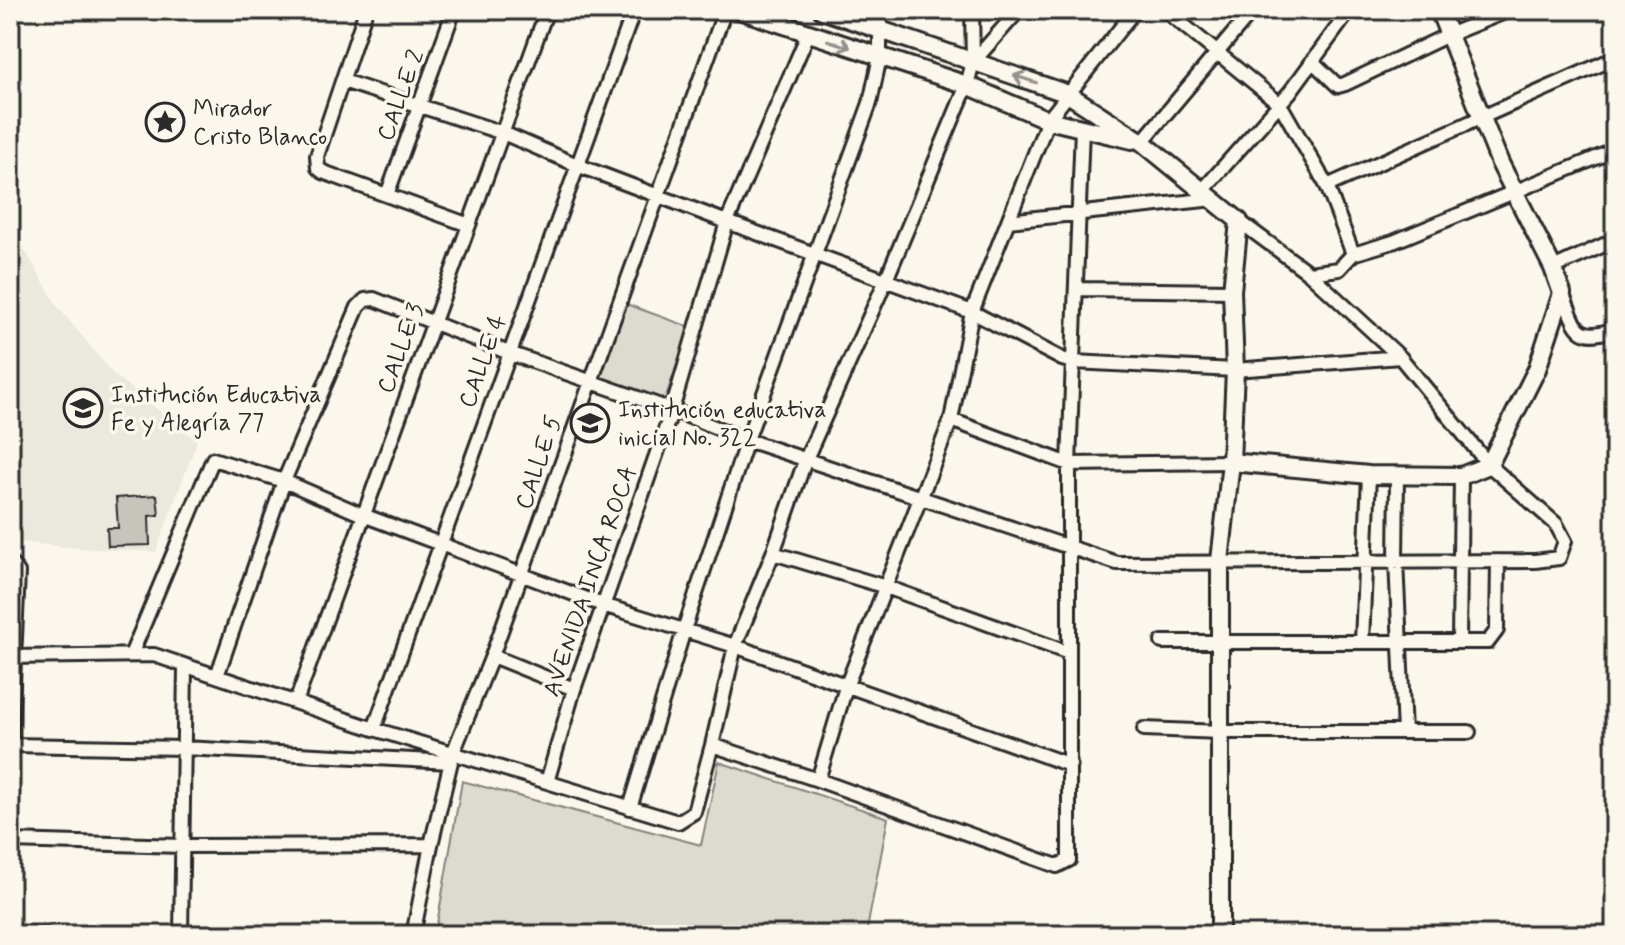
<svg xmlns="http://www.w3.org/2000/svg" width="1625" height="945" font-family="Mynerve,sans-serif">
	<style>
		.built { fill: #ebe8de }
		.green { fill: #dddad0; stroke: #84827e; stroke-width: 2 }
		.building { fill: #c7c4bc; stroke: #2b2b2b; stroke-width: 2 }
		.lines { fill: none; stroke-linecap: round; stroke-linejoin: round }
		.minor-casing { stroke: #2b2b2b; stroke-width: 18 }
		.tertiary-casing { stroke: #2b2b2b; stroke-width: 22 }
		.minor { stroke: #fbf7ec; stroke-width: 12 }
		.tertiary { stroke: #fbf7ec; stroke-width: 16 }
		.oneway { stroke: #93918c }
		.labels { text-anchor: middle; stroke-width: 7; stroke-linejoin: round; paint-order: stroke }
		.street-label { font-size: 24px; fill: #2b2b2b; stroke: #fbf7ec }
		.poi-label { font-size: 24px; fill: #2b2b2b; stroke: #fbf7ec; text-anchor: start }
	</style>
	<rect width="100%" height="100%" fill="#fbf7ec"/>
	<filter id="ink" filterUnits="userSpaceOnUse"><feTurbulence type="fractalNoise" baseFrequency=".0125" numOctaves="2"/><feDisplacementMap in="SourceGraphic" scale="16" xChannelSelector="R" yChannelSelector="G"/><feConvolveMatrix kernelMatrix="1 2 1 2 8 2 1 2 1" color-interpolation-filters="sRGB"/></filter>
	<g filter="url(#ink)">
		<path class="built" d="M10 242H20L58 307 114 375 197 441 156 552 75 548 10 541Z"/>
		<path class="green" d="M626 304 690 327 664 402 600 380Z
			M719 762 888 818 866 935H435L462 781 701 845Z"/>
		<path class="building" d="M157 495 159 515 149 516 150 545 108 546 107 528H118L116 498Z"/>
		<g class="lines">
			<g class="minor-casing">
				<path id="minor" d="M366 10 317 156 318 168 323 172 469 225
					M1165 10 1280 104 1327 186 1615 58
					M1312 61 1338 86 1345 84 1448 35 1510 10
					M973 62 1019 10
					M343 81 503 133 577 165 727 222 972 312 1062 359 1073 362 1235 370 1400 357
					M1142 142 1253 10
					M1327 186 1353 254 1393 242 1615 150
					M1203 190 1290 92 1350 10
					M387 195 454 10
					M1008 221 1214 199
					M1553 268 1615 240
					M1309 273 1339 269 1353 254
					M1077 289 1232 291
					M1562 293C1577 326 1574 343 1615 329
					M951 420 1069 464 1231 462
					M1397 476 1396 561 1404 732
					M773 553 886 587 1069 653
					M10 563 18 572 10 747
					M1162 642H1488L1497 630 1498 561
					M1362 642 1369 475
					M1459 642 1461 476
					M131 655 213 459 284 481 363 515 603 605 735 646 1070 765
					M492 656 574 689
					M10 657 154 655 374 729 547 782 574 689 672 410 727 222 808 34
					M217 676 284 481 358 307 365 300 374 299 509 353 672 410 747 440 1117 563 1535 561 1559 558 1565 541 1556 524 1489 465 1400 357 1309 273 1239 221
					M296 702 547 10
					M374 729 634 10
					M1144 729 1221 732H1469
					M10 745 184 748 451 762
					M712 745 735 646 773 553 805 461 886 280 967 85 973 62 972 10
					M818 780 846 687 951 420 972 312 1048 120 1135 10
					M547 782 678 822 694 812 712 745 818 780 1057 866 1069 860V464L1082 128
					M630 808 684 630 747 440 870 103 880 57V10
					M10 841 182 846 431 845
					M10 934 47 935
					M181 935 185 667
					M413 935 431 845 453 753 492 656 725 10"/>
			</g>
			<g class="tertiary-casing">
				<path id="tertiary" d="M739 10 967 85 1048 120 1132 140
					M822 10 1068 94 1142 142 1239 221 1232 291 1235 370 1231 462 1220 561V935
					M1231 462 1369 475 1461 476 1489 465 1537 369 1562 293 1553 268 1500 163 1439 10"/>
			</g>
			<use href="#minor" class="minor"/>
			<use href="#tertiary" class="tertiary"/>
		</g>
		<defs><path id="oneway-shaft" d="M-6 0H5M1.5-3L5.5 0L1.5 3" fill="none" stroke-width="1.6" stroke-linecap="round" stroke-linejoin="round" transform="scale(2)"/></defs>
		<g class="oneway">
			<use href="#oneway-shaft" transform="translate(839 44) rotate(18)"/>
			<use href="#oneway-shaft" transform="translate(1025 79) rotate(-162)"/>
		</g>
	</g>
	<defs>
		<g id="sight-ring" transform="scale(2)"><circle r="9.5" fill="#fbf7ec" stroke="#2b2b2b" stroke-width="1.5"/><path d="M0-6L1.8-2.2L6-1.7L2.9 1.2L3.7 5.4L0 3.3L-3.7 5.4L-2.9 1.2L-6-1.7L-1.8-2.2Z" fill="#2b2b2b"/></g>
		<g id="school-ring" transform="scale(2)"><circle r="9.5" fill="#fbf7ec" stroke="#2b2b2b" stroke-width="1.5"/><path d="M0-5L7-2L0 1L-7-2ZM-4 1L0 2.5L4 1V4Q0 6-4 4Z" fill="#2b2b2b"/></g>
	</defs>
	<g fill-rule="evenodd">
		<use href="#sight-ring" x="165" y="122"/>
		<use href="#school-ring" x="83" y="408"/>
		<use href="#school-ring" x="590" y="423"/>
	</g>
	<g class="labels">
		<g class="street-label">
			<text transform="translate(400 95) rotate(-70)" y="8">CALLE 2</text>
			<text transform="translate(400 348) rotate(-70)" y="8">CALLE 3</text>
			<text transform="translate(482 361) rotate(-70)" y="8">CALLE 4</text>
			<text transform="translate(538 462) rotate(-71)" y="8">CALLE 5</text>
			<text transform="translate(589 581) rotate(-71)" y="8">AVENIDA INCA ROCA</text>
		</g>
		<g class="poi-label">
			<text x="193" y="116">Mirador<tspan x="193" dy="28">Cristo Blanco</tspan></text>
			<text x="111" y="402">Institución Educativa<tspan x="111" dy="28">Fe y Alegría 77</tspan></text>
			<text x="618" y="417">Institución educativa<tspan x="618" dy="28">inicial No. 322</tspan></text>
		</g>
	</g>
	<rect width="1625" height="945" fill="none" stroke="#fbf7ec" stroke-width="40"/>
	<rect x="20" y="20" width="1585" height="905" fill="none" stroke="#2b2b2b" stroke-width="3" filter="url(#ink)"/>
</svg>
